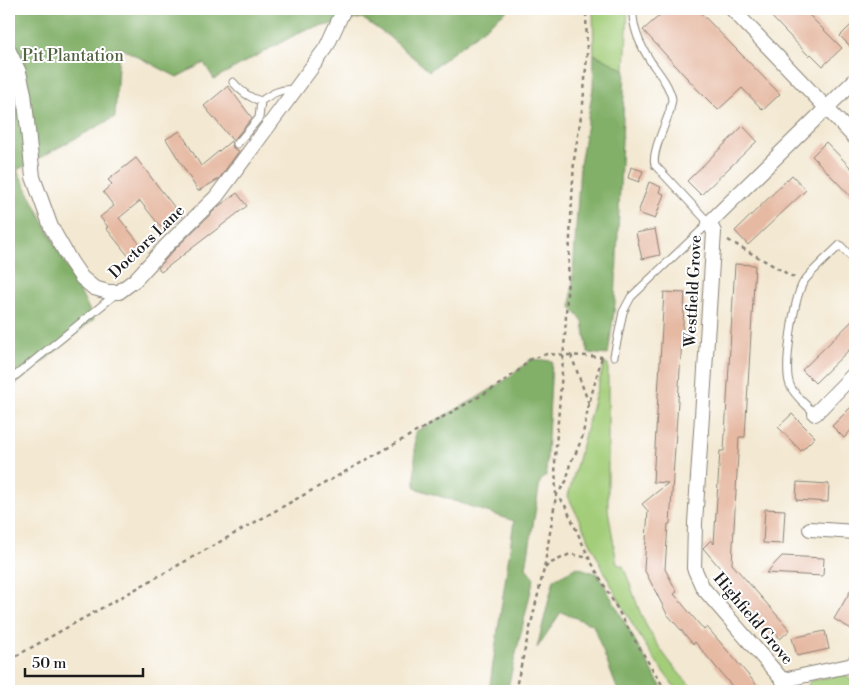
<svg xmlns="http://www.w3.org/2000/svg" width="864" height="700" font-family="'Libre Bodoni',serif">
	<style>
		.green { fill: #a3cd79; stroke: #60744a }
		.forest { fill: #82b069; stroke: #4f6642 }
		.building { fill: #e6b9a3 }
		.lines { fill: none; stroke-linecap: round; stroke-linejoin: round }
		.service-casing { stroke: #888276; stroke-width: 9 }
		.minor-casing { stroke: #888276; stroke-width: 16 }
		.path { stroke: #888276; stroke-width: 2.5; stroke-dasharray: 4 4; stroke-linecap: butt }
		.service { stroke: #fff; stroke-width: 7 }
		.minor { stroke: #fff; stroke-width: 14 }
		.labels { text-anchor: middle; stroke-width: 4; stroke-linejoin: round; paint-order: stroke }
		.park-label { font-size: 16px; fill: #526341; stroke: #fff }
		.street-label { font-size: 16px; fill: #1c1c1c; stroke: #fff }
	</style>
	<rect width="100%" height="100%" fill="#fff"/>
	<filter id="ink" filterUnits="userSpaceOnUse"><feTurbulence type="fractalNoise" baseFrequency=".02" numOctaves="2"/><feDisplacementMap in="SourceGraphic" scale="10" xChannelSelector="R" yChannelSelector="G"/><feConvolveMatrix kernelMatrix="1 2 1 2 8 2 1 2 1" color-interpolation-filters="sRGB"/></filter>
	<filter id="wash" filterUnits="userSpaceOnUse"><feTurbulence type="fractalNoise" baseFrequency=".0096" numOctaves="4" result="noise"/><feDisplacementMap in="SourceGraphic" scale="20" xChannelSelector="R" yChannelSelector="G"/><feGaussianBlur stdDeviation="1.12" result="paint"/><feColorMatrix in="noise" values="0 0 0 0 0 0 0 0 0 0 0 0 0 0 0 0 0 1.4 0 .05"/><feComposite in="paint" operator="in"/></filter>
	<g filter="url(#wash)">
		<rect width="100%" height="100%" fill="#f3e8d1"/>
		<path class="green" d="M593 9H628L625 70 594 54Z
			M604 364H608V509L617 564 623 566C631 584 636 605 645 623 658 648 676 672 696 691H678C631 633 600 563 568 496Z
			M844 674 852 681 855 691H805L810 681Z"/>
		<path class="forest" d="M9 9H509L429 71 388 36 362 18 304 30 214 79 204 63 177 77 119 47 115 117 17 170 94 319 9 390Z
			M594 54 625 70 615 304 608 355 588 353 583 322 571 307 580 165 593 88Z
			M531 359 552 361 546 475 540 482 526 568 534 578 507 691H489L514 521 415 488V432C455 409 497 391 531 359Z
			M577 567 598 574 657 680 665 691H618L593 625 561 612 537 648 554 579Z"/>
		<g id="blocks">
			<path class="building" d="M667 9H697L780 94 763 110 742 88 718 110 697 89 643 30Z
				M764 9H803L842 48 823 66 811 54 809 56Z
				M855 21V51L840 36Z
				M228 86 252 118 233 141 204 106Z
				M743 126 757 141 701 195 687 181Z
				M180 131 201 166 231 141 233 148 239 151 219 179 198 191 166 139Z
				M826 142 855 172V201L812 156Z
				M136 158 182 217 164 231 140 201 119 218 143 248 130 258 106 228 108 227 100 217 114 206 103 192 112 184 108 180Z
				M631 167 643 171 639 182 628 178Z
				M792 175 806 190 748 245 735 231Z
				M649 182 661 187 659 192 664 194 655 219 638 213Z
				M237 193 247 206 161 272 158 268 174 250 219 206Z
				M655 229 660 255 642 259 636 233Z
				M735 264 755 265 745 437H739L732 564 790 630 780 639 776 633 771 637 726 585 731 581 703 548 711 540 714 544 720 451H724Z
				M664 292 685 293 670 524H668L665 569 677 592 674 594 704 630 707 627 762 691H736L695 642 693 644 667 614 644 569 648 511 642 504 668 483 653 482Z
				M855 318V344L815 383 802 370Z
				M855 403V426L844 438 832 426Z
				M792 414 815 437 801 451 778 427Z
				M797 482 829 484 828 502 796 500Z
				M765 509 785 510 783 544 763 543Z
				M782 556 824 558 823 576 766 573Z
				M855 583V631L834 619Z
				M825 631 829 649 797 656 792 638Z"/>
		</g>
	</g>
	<g filter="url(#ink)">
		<use href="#blocks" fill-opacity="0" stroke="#888276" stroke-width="1"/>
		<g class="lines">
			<g class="service-casing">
				<path id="service" d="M233 82C241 92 249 98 261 101 271 94 281 88 294 90
					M237 144 259 118 261 101
					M614 356 623 312 631 297 709 223 655 165C651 153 666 124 670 110 670 107 672 102 672 99 669 85 659 73 651 62 641 47 632 27 633 9
					M9 381 116 294
					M815 414C807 405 794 396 790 385 783 369 794 299 803 283 808 274 832 253 840 245L855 261"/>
			</g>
			<g class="minor-casing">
				<path id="minor" d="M732 9 855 138
					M9 51 19 72 24 93 33 177 51 227 71 262 82 278 94 288 108 292H119L135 280 168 244 216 197 326 48 344 9
					M815 414 855 373
					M810 529 855 532
					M783 680 853 665 855 661
					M792 691 703 588 694 568 695 523 714 232 709 223 855 80"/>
			</g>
			<path class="path" d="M728 240 795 278
				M571 355 589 404 602 357
				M589 404 582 438 575 455 570 463 567 480 556 496 564 503 589 558 634 639 661 683 668 691
				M545 568 549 564 570 554 589 558
				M9 660 491 390 517 372 531 359 547 354 605 357
				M515 691 544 569 556 496 555 458 565 335 574 160 583 104 587 55 586 9"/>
			<use href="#service" class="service"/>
			<use href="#minor" class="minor"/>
		</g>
	</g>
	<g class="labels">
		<g class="park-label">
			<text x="73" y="61">Pit Plantation</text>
		</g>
		<g class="street-label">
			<text transform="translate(146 241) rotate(-44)" y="6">Doctors Lane</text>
			<text transform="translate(692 291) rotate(-87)" y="6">Westfield Grove</text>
			<text transform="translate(754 618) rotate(50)" y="6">Highfield Grove</text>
		</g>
	</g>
	<rect width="864" height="700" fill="none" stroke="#fff" stroke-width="30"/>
	<path d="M25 668v8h118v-8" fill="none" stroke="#1c1c1c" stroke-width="2.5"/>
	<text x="32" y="668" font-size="15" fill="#1c1c1c" stroke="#ffffff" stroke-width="4" paint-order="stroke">50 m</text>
</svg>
